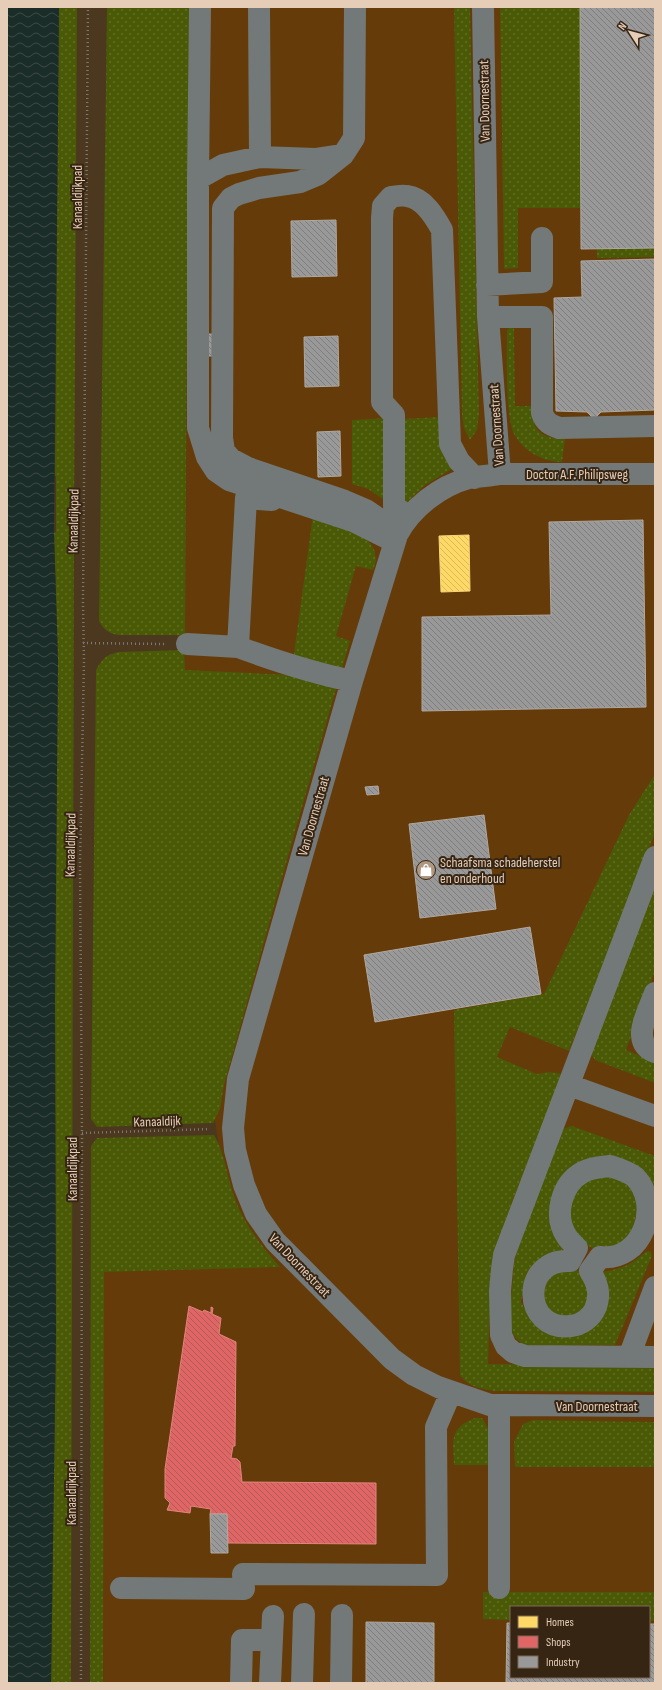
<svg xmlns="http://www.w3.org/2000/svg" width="662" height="1690" font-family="'Sofia Sans Condensed',sans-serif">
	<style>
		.built { fill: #653b09; fill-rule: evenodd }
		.grass { fill: url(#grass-dots) }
		.water { fill: url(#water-waves) }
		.homes { fill: url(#homes-back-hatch); stroke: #f7d57f }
		.shops { fill: url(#shops-back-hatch); stroke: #e2857f }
		.industry { fill: url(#industry-back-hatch); stroke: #b0a9a2 }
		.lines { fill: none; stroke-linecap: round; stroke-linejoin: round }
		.path { stroke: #7a7977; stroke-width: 2.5; stroke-dasharray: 1 3; stroke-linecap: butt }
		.minor { stroke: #737878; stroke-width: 22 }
		.labels { text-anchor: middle; stroke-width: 4; stroke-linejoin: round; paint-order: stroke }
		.street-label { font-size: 14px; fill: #e5cdb8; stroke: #372514 }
		.poi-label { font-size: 14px; fill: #e5cdb8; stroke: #372514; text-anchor: start }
	</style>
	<defs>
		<pattern id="grass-dots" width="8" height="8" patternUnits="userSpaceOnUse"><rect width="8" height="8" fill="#495905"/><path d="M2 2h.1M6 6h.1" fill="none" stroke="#637027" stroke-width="1.8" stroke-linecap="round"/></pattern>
		<pattern id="water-waves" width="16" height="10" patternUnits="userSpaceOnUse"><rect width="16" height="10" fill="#1b2d28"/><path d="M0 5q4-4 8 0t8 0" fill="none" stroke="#3c4a45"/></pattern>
		<pattern id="homes-back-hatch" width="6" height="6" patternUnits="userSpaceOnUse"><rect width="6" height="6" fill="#ffd966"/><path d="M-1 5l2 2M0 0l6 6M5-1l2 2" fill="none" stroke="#daba5d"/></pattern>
		<pattern id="shops-back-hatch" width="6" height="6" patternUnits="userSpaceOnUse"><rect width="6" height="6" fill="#e06666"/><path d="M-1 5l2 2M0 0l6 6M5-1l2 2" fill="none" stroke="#b25a58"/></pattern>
		<pattern id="industry-back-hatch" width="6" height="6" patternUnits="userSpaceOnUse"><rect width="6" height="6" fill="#999"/><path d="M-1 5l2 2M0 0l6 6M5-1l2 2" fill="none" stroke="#807e7c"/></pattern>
	</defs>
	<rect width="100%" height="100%" fill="#4c371f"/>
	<path class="built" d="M183 7H655V1683H98V1259L240 1221 222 1165 213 1108 331 707 288 678 177 676ZM511 1607H649V1677H511Z"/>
	<path class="grass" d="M59 7H77L74 532 71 1683H51L56 1336 55 999 58 660 54 533 56 532V476H55Z
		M107 7H189L185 635H118C108 633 104 630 99 621Z
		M454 7H470L479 414 477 430 470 440 464 428 462 415Z
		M500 7H655V257L597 258 596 208H518V268L504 269Z
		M509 328H514L515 406H531C533 431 540 438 565 439L562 462C543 462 523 451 514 434 505 415 507 354 507 330Z
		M439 417 452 469 425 485 403 506V419Z
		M386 418 387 502 368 489 352 484V420Z
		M313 515 363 534 371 544 375 552 376 561 373 570 356 566 336 636 350 641 294 835 224 1085 220 1109 213 1123 97 1127 91 1119 96 670C102 659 106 655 118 652L184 650 185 670 291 675Z
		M655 774V833L569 1051 510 1027 497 1057 537 1074 549 1072 563 1074 512 1202 497 1246 491 1271 488 1364 655 1366V1392L495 1391C479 1388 470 1388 460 1375L454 1010 544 994 629 815Z
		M655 883V971L626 1050 655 1062V1083L595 1060 591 1054Z
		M572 1126 655 1156V1190L645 1180 572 1169 556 1184 551 1201 563 1247 562 1251 535 1263 526 1274 521 1302 529 1315 557 1335 607 1299 608 1283 601 1272C613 1270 625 1268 635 1260 640 1257 643 1253 648 1251L651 1252 652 1256 615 1345 524 1346 513 1335 509 1318 514 1263 520 1238 559 1133 565 1128Z
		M214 1135C224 1151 226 1171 232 1190 241 1220 259 1243 280 1267L104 1272 103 1683H90L91 1146 97 1138Z
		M610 1175 622 1179 640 1197 630 1242 597 1250 586 1245 571 1227 570 1203 575 1191 585 1182 597 1176Z
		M573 1268 581 1272 590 1298C577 1319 572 1321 549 1312L540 1289 549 1274Z
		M475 1418H482L489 1430V1465H454C453 1440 449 1428 475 1418Z
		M533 1420 655 1422V1467H515L514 1442 523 1424Z
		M483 1592H655V1621H649V1607H511V1620L483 1619Z"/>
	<path class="water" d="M7 7H59L54 532 58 660 55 999 56 1336 51 1683H7Z"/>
	<path class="homes" d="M469 535 470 591 441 592 439 536Z"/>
	<path class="shops" d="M189 1306 203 1312 204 1310 211 1313V1307L213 1308 212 1314 221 1318 219 1334 236 1342 235 1446H233L231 1458 237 1459 240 1462 242 1482 376 1483V1544L228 1543 227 1514H210L211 1509 191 1506 190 1513 167 1510 170 1503 165 1498V1469Z"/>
	<path class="industry" d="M580 7H655V248L581 249Z
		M336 220 337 276 292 277 291 221Z
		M655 259V410L601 412 594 419 587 412 556 411 554 298 582 297 581 261Z
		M203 334H214V356H203Z
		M338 336 339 386 305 387 304 337Z
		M340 431 341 476 318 477 317 432Z
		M643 520 646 707 422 711V617L551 615 549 522Z
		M378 786 379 794 367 795 365 787Z
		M484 815 496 909 420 918 409 824Z
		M530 927 541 994 375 1022 364 955Z
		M210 1514H227L228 1553H211Z
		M366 1622 434 1623V1683H366Z
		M507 1623H511V1677H649V1624H655V1683H506Z"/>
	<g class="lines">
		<path class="path" d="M83 643 165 644
			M82 1133 210 1129
			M81 1683 82 1133 80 865 84 661 83 602 88 7"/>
		<path class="minor" d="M200 7 198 179V428L207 457 216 471 229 480 353 521 387 538
			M259 7 260 157
			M355 7 354 138 343 155 319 174 300 182 259 188 239 194 231 198 223 208 222 438 224 451 231 459 248 468 345 501 366 510 398 532
			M483 7 488 317 500 474C490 476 479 476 469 478 440 486 411 508 397 535L352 681 238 1079 233 1128 235 1150 244 1185 256 1214 275 1241 392 1359 414 1375 438 1387 490 1405 655 1406
			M198 179 223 165 260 157 315 159 341 155
			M487 285 542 282V238
			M488 317H542V413C545 422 550 425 559 428L655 426
			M500 474H655
			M408 517 394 506V415L382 402V218L383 206 391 197C396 196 402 195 407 196 424 198 435 217 442 230L450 444 459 461 475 478
			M187 644 238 647 246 498 272 500
			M238 647C276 661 313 673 352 681
			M655 857 504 1255 502 1269 500 1291 501 1335 506 1346 513 1352 525 1356 655 1357
			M655 993C649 1010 629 1043 655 1052
			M569 1085 655 1116
			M610 1166C619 1169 627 1171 635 1177 662 1205 643 1262 600 1257L590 1271C598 1284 601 1295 595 1309 591 1318 581 1325 571 1326 522 1332 520 1258 570 1261L577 1248C574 1245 570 1241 567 1237 553 1216 561 1184 583 1172 592 1167 601 1167 610 1166Z
			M629 1357 655 1287
			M121 1588 244 1589 243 1574 437 1575 436 1427 451 1392
			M499 1588V1405
			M241 1683 242 1640H272
			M270 1683 273 1616
			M302 1683 304 1614
			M341 1683 342 1615"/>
	</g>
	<defs>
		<g id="shop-disc" transform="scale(1)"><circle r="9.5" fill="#af9882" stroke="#372514"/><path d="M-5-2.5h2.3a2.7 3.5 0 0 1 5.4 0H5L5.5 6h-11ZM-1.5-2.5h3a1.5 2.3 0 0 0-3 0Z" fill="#fff"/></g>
	</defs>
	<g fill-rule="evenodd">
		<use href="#shop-disc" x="426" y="870"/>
	</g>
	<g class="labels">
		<g class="street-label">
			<text transform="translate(484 101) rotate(-91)" y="5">Van Doornestraat</text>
			<text transform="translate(77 197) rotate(-90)" y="5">Kanaaldijkpad</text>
			<text transform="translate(496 425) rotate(-94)" y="5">Van Doornestraat</text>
			<text x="577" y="479">Doctor A.F. Philipsweg</text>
			<text transform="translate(73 521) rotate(-89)" y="5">Kanaaldijkpad</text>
			<text transform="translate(313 816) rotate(-74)" y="5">Van Doornestraat</text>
			<text transform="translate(70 845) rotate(-89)" y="5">Kanaaldijkpad</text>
			<text transform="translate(157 1121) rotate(-2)" y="5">Kanaaldijk</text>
			<text transform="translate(72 1169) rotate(-90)" y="5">Kanaaldijkpad</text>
			<text transform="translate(300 1265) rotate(46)" y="5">Van Doornestraat</text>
			<text x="597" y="1411">Van Doornestraat</text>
			<text transform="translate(71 1493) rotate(-90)" y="5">Kanaaldijkpad</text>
		</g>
		<g class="poi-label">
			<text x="440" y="867">Schaafsma schadeherstel<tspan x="440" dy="16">en onderhoud</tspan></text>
		</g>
	</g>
	<rect width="662" height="1690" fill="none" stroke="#e5cdb8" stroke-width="16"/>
	<rect x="510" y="1606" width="140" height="72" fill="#372514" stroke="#7d6856"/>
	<rect x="518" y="1616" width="20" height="12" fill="#ffd966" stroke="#7d6856"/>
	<text x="546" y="1626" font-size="12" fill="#e5cdb8">Homes</text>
	<rect x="518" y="1636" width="20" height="12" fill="#e06666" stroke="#7d6856"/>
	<text x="546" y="1646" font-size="12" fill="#e5cdb8">Shops</text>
	<rect x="518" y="1656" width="20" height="12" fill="#999999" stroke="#7d6856"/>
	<text x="546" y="1666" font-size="12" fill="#e5cdb8">Industry</text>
	<g transform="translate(630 32) rotate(306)" stroke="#372514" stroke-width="3" paint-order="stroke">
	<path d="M0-3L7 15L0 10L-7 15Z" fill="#e5cdb8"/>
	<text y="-6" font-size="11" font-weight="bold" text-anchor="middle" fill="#e5cdb8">N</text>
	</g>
</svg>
